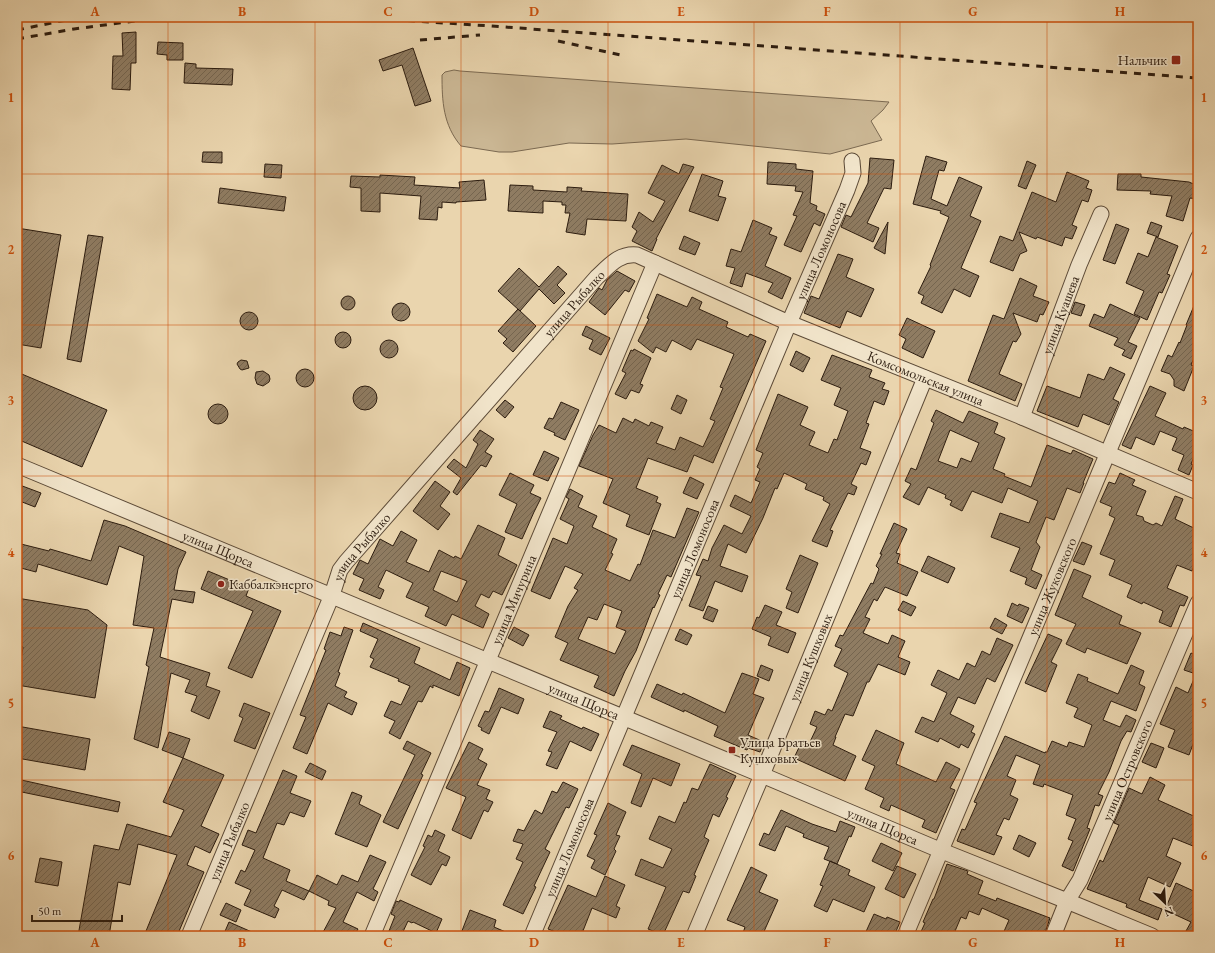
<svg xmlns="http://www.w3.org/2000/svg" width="1215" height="953" font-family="'EB Garamond',serif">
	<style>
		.grass { fill: #cab693; stroke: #7b6951 }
		.building { fill: url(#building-hatch); stroke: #2c1c0f; fill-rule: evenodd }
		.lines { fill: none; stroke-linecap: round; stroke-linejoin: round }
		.minor-casing { stroke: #5c4a37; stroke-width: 17 }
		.minor { stroke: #f1e4ca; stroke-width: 15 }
		.rail { stroke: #2c1c0f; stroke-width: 3; stroke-dasharray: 7 7; stroke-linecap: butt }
		.grid { fill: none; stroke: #cc500c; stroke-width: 1; stroke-opacity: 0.55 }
		.poi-dot { fill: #8f2418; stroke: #f1e4ca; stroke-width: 1.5 }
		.labels { text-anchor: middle; stroke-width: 3; stroke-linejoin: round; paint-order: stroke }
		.poi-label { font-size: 14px; fill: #2c1c0f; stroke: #f1e4ca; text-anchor: start }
		.street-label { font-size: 14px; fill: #2c1c0f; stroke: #f1e4ca }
		.neatline { fill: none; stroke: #cc500c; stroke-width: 1.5 }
		.grid-label { font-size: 13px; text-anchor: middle; font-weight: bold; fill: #cc500c }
	</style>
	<defs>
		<pattern id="building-hatch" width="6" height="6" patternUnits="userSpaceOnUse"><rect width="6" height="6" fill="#8f7c62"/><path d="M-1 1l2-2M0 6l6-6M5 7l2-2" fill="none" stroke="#75654f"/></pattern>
	</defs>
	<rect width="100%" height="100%" fill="#ead5ae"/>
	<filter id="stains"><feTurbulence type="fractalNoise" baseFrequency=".005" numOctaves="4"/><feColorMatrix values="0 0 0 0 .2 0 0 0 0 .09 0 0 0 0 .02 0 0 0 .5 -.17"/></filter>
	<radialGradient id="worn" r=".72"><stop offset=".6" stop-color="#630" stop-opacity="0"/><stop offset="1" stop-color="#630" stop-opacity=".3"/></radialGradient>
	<path class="grass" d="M454 70 460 71 889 102 883 110 871 121 882 140 830 154 686 139 612 144 569 143 512 152H499L461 146C443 125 442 101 442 75L445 72Z"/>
	<path class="building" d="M136 32V63H131L130 90 112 89 113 56H123L122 33Z
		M158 42 183 43V60H167V55L157 54Z
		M413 48 431 101 415 106 402 65 383 71 379 60Z
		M185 63 196 64V68L233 69 232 85 184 83Z
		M203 152H222V163L202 162Z
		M926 156 947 162 944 171 939 170 931 199 947 206 959 177 982 187 970 216 981 221 961 268 979 276 970 297 954 289 942 313 921 303 924 296 918 293 931 266 930 265 949 217 940 213 941 211 913 204Z
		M870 158 894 160 891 189 884 188 867 223 879 228 873 242 841 227 846 215 851 217 868 183Z
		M1027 161 1036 165 1026 189 1018 186Z
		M768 162 796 164V169L813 171 810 203 817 206 816 210 825 214 820 226 814 223 801 252 784 245 797 216 793 215 803 192 795 191 796 186 767 184Z
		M265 164 282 165 281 178 264 177Z
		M683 164 694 167 656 239H657L652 251 632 241 637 231 632 227 639 212 653 222 665 201 648 193 662 165 679 174Z
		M1067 172 1089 181 1086 188 1092 190 1088 202 1082 200 1072 225 1077 227 1072 239 1065 237 1062 246 1037 237 1036 239 1019 232 1027 251 1020 254 1013 271 990 262 1000 236 1013 241 1032 192 1056 202Z
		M702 174 723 181 718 196 726 198 718 221 689 211Z
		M1118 174H1141V177L1189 182 1198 186V199L1190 198 1183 221 1166 216 1172 196 1150 194 1151 191 1117 190Z
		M380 175 415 177 414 185 460 188 459 182 484 180 486 200 456 202V203L442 202V208L438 207 437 220 419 219 421 196 380 193V212L361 211V188L350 187 351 176 380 177Z
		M510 185 533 186V190L567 192V187L582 188 581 191 628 194 626 221 587 219 585 235 566 232 570 213H565L566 205H562V202L543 201V213L508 211Z
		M220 188 286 197 284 211 218 203Z
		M753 220 772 228 769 234 777 237 765 266 791 278 782 299 768 292 773 283 746 273 742 287 730 283 735 268 726 266 731 249 741 252Z
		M888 222 885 254 874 248Z
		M1151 222 1162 226 1158 237 1147 233Z
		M1116 224 1129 229 1115 264 1103 260Z
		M17 228 61 235 41 348 17 344Z
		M88 235 103 237 81 362 67 359Z
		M684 236 700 243 695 255 679 249Z
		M1156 237 1178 246 1167 274 1170 275 1162 293 1159 292 1147 320 1134 314 1144 291 1126 283 1138 253 1148 257Z
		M838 254 853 259 846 277 874 289 861 317 847 311 840 328 804 313 811 296 819 299Z
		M558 266 567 274 557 285 565 293 554 304 539 289 520 311 498 291 519 268 539 287Z
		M617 271 635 281 629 292 625 290 605 315 589 302 599 288 602 290 607 280Z
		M1020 278 1037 286 1033 296 1049 302 1043 315 1040 314 1037 322 1013 313 1021 334 1016 342 1013 341 999 374 1022 384 1015 401 968 381 993 315 1004 319Z
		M657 294 687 307 692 297 702 302 699 309 728 322 726 327 748 337 750 334 766 341 713 463 694 455 687 472 648 458 636 488 658 497 656 502 661 504 649 535 626 526 630 515 603 503 613 479 579 466 593 435 599 425 616 433 623 418 633 423 635 419 649 426 651 422 663 427 656 443 675 450 680 437 703 447 715 421 710 419 723 388 720 387 734 354 697 339 691 350 672 340 666 352 656 347 653 353 638 341 649 319 647 318Z
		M341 303a7 7 0 1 1 14 0a7 7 0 1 1-14 0Z
		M1198 296V349L1191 365 1194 366 1184 391 1174 386V380L1170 374 1161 371 1168 355 1172 357 1179 342 1180 343 1187 325H1186Z
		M1075 302 1085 305 1081 316 1071 313Z
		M392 312a9 9 0 1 1 18 0a9 9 0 1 1-18 0Z
		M1110 304 1140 318 1128 342 1137 346 1131 359 1122 355 1125 350 1114 345 1118 338 1089 326 1094 314 1104 318Z
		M518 309 536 326 513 352 503 343 507 339 498 331Z
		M240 321a9 9 0 1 1 18 0a9 9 0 1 1-18 0Z
		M907 318 935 331 923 358 902 348 906 339 899 335Z
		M586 326 610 338 601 355 589 349 593 340 582 335Z
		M335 340a8 8 0 1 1 16 0a8 8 0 1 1-16 0Z
		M380 349a9 9 0 1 1 18 0a9 9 0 1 1-18 0Z
		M634 349 651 358 640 384 643 385 639 393 631 390 626 399 615 394 626 373 622 371 631 350 633 351Z
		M796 351 810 358 803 372 790 365Z
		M832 355 872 370 869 377 885 383 882 389 889 391 884 405 874 401 866 423 869 424 860 448 871 452 866 465 861 463 851 484 857 487 854 495 848 493 830 530 833 531 827 547 812 541 830 504 823 500 824 497 805 489 807 484 784 473 777 489 775 488 763 518 746 553 728 544 720 566 748 576 742 592 715 581 703 611 689 606 701 576 696 575 703 559 708 561 712 548 724 525 742 534 751 516 730 506 735 495 751 503 760 482 755 480 760 469 757 467 763 453 756 450 778 394 808 407 800 425 815 432 809 445 828 453 834 439 837 440 848 411 834 405 841 388 821 380Z
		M241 360 247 361 249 368 242 370 240 369 237 364 238 362Z
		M1110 367 1125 374 1113 399 1119 402 1109 425 1083 414 1078 427 1037 411 1047 386 1080 398 1088 374 1104 380Z
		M296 378a9 9 0 1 1 18 0a9 9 0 1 1-18 0Z
		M263 371 269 375 270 379 269 382 263 386 257 384 255 378 256 372Z
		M17 372 107 410 82 467 17 439Z
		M1150 386 1166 393 1155 416 1183 429 1184 427 1198 433V448L1191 464 1193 465 1189 475 1178 470 1184 455 1172 450 1177 438 1160 431 1154 445 1136 437 1131 449 1122 445Z
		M353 398a12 12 0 1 1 24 0a12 12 0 1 1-24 0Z
		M677 395 687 400 681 414 671 409Z
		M505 400 514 407 505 418 496 410Z
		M561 402 579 410 565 440 554 435 555 433 544 428 549 418 553 419Z
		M208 414a10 10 0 1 1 20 0a10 10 0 1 1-20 0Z
		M936 410 963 423 969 411 998 423 994 433 1005 438 993 469 1005 474 1004 476 1031 487 1047 445 1071 454 1073 450 1093 459 1083 483H1084L1080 493 1067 488 1054 520 1046 517 1036 542 1040 547 1031 570 1042 575 1036 589 1025 584 1027 578 1010 571 1020 548 991 537 1000 513 1029 523 1038 501 1008 488 1002 503 972 491 962 511 950 505 952 501 945 498 946 495 928 487 919 505 903 497 911 484 905 481 911 468 916 470 934 423 931 421ZM950 430 979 443 971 462 961 458 957 468 938 461Z
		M480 430 494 439 485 452 492 456 486 467 481 465 457 495 453 492 461 478 447 467 454 459 466 468 478 444 473 440Z
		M544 451 559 458 548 481 533 475Z
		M510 473 534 485 530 493 541 498 534 512 522 539 505 532 517 504 499 495Z
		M1120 473 1135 480 1132 485 1146 491 1136 515 1143 517 1144 521 1153 525 1156 523 1162 526 1175 496 1183 499 1175 519 1198 530V556L1192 571 1177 565 1167 588 1188 597 1184 606 1180 605 1171 627 1159 622 1163 611 1143 602 1142 604 1127 597 1132 585 1109 575 1115 560 1100 554 1115 518 1109 515 1112 507 1100 502 1109 482 1115 484Z
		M690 477 704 484 697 499 683 493Z
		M435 481 450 492 440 506 450 514 438 530 413 511Z
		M17 484 41 493 35 507 17 500Z
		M570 489 583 496 578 507 597 516 592 527 617 539 611 553 613 554 605 570 630 581 638 564 640 565 653 530 675 538 687 508 699 512 671 577 667 575 658 594 660 595 654 608 653 607 636 651 625 671 614 696 594 687 599 676 560 660 568 643 555 637 568 606 578 590 574 588 583 574 565 566 550 599 531 591 553 538 567 544 574 526 560 519 569 499 566 497ZM604 604 622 611 616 627 626 631 615 654 578 639 588 617 597 620Z
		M104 520 125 526 186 552 178 569 174 590 195 592 193 603 172 599 160 657 210 673 206 686 220 691 209 719 191 711 197 696 185 692 190 680 171 673 158 748 134 739 149 667 146 665 154 628 133 625 144 556 119 546 107 585 38 564 36 572 17 567V543L49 551 50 549 91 561Z
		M894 523 907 529 896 553 900 554 897 563 918 572 907 596 885 587 877 601 874 599 865 617 870 619 863 633 888 644 892 635 905 641 898 657 910 662 905 675 878 664 869 682H867L853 716 845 714 835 737H836L833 745 856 756 845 781 794 758 802 741 809 744 817 727 810 724 815 711 825 715 828 709 832 711 848 673 834 666 842 649 835 646 840 635 843 636 871 583 873 584 879 569 876 566 882 554H880Z
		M478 525 505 538 498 555 517 565 502 595 493 591 489 598 481 594 475 606 489 614 483 628 452 614 446 626 425 616 429 607 406 597 413 583 386 570 378 587 384 590 380 599 359 590 364 579 353 574 360 560 368 564 380 539 393 546 401 531 417 540 406 562 429 572 439 550 454 558 455 556 461 559ZM441 571 467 581 457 602 433 590Z
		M1082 542 1092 546 1084 565 1073 561Z
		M800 555 818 563 798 613 786 608 792 592 786 589Z
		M928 556 955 568 948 583 921 571Z
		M1074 569 1091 576 1082 597 1122 616 1119 624 1141 633 1127 664 1087 648 1085 653 1066 644 1076 624 1055 615Z
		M208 571 249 588 246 596 281 611 252 678 228 668 253 611 201 589Z
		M17 598 88 610 107 625 95 698 17 685 23 647 17 646Z
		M903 601 916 607 911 616 898 610Z
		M1012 603 1018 606 1019 604 1029 608 1022 623 1007 616Z
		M765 605 782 612 776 625 796 633 788 653 768 645 771 637 752 629 757 617 759 618Z
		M708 606 718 610 713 622 703 618Z
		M995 618 1007 625 1002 634 990 628Z
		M363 623 420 648 414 663 450 680 457 662 470 668 459 696 433 685V688L430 686 422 702 418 701 400 739 389 733 395 721 384 716 391 701 401 705 410 686 398 681 399 679 370 667 374 659 370 657 378 639 360 631Z
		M344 627 353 630 338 672 340 673 335 686 347 692 344 697 357 703 352 715 328 703 307 754 293 748 306 717 300 715 326 650 324 649 330 632 341 636Z
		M514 627 529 635 523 646 508 638Z
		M680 629 692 635 687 645 675 640Z
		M1048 634 1062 640 1051 662 1057 665 1046 692 1025 683Z
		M997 638 1013 645 995 682 987 678 975 704 958 697 950 714 974 726 971 732 975 734 968 748 961 744 959 748 940 738 938 742 915 732 922 717 934 722 947 693 931 685 938 670 959 680 967 663 975 667 982 651 990 655Z
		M1191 653 1198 656V740L1195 739 1189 755 1168 747 1175 730 1160 724 1176 687 1188 693 1196 674 1184 670Z
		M761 665 773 670 769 681 757 676Z
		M1131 665 1144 671 1139 684 1145 687 1136 711 1111 701 1103 720 1120 727 1126 715 1136 720 1131 732 1127 731 1121 741 1109 772 1098 794 1103 796 1099 806 1095 805 1087 828 1090 829 1073 871 1062 866 1073 841 1068 839 1076 819 1066 815 1073 795 1044 784 1043 787 1033 784 1040 765 1016 755 1007 776 1016 780 1010 795 1018 799 1009 820 1004 818 996 835 1002 837 994 855 957 841 962 829 965 830 977 803 974 802 1005 736 1045 753V752H1047L1052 741 1067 747 1069 742 1084 747 1092 725 1074 717 1078 708 1066 703 1078 674 1088 678 1087 681 1118 694Z
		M742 673 759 679 753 694 764 698 748 735 764 742 760 752 748 748 747 750 714 736 718 726 684 710V712L651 697 657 684 682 695 683 693 725 713Z
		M499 688 524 699 518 714 501 707 489 734 481 730 482 728 478 726 485 711 489 712Z
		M244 703 270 713 255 749 234 741 243 718 239 716Z
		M550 711 562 716 560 719 582 729 583 727 599 734 591 751 570 741 557 769 546 765 552 752 548 751 557 732 543 727Z
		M17 726 90 739 85 770 17 758Z
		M876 730 904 743 896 764 936 782 946 762 960 769 950 788 955 790 936 833 922 827 925 820 891 805 889 811 880 807 884 798 865 789 875 766 862 760Z
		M169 732 190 739 183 758 162 750Z
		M407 741 431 753 421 774 423 775 398 829 383 822 415 755 403 749Z
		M469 742 483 749 478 759 487 764 477 785 490 790 486 799 493 802 488 812 484 810 471 839 452 830 466 797 446 788Z
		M1151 743 1164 748 1156 768 1142 762Z
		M632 745 680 764 671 786 653 778 641 807 631 803 642 774 623 765Z
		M183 758 224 775 201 826 219 834 210 853 195 846 187 865 204 872 177 936H144L177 855 138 844 130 885 118 882 109 936H78L94 845 119 850 127 824 171 837 184 810 163 802Z
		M310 763 326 771 322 780 305 772Z
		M710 764 736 776 726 797 728 798 719 817 713 814 704 837 709 840 694 875 696 876 689 893 683 891 663 935 648 929 666 887 635 875 641 859 663 868 672 849 649 839 659 816 675 823 684 802 686 803 692 788 698 790Z
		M283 770 297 776 290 793 311 801 304 817 290 812 284 825 277 823 263 858 290 870 286 881 309 891 304 900 282 890 274 906 279 909 275 918 244 905 251 890 235 883 241 870 245 872 255 850 242 845 248 830 256 833Z
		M1150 777 1165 785 1158 800 1198 818V848L1173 838 1166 856 1181 863 1170 887 1148 877 1139 900 1162 909 1158 920 1126 907 1127 904 1087 889 1100 860 1103 862 1119 825 1114 823 1129 788 1142 794Z
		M17 779 120 802 118 812 17 791Z
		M563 782 578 789 569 808 566 807 545 849 550 852 534 886 536 887 523 914 503 905 523 862 516 859 523 844 513 841 518 829 524 831 535 810 542 814 552 791 557 793Z
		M352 792 362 796 359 804 381 815 367 847 335 834Z
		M608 803 626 812 616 835 620 836 614 849 616 851 605 875 591 868 595 860 587 856 597 835 594 834Z
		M781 810 812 824 836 832 840 821 855 827 851 837 849 836 837 864 824 859 829 847 803 837 804 834 786 826 775 851 759 845 764 833 769 835Z
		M435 830 445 835 438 851 450 857 446 866 442 864 431 885 411 875 425 847 423 846 428 835 432 837Z
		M1019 835 1036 843 1029 857 1013 849Z
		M881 843 902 853 893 871 872 861Z
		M370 855 386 862 373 889 378 892 374 901 357 892 343 922 358 929 354 936H321L336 908 328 905 329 901 309 891 317 875 337 885 342 875 358 882Z
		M40 858 62 862 58 886 35 882Z
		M830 861 850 870 848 875 875 887 864 912 833 899 827 912 814 906 823 886 820 885Z
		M947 864 968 871 967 874 983 881 978 894 996 901 997 898 1050 918 1044 936H1002L1009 920 982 908 979 915 969 911 966 919 961 917 953 936H919L925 923 923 922 933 899H934Z
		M897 866 916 874 904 898 885 889Z
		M751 867 767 875 759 892 778 900 762 936H742L745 927 727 920Z
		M605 876 625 885 616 906 620 908 616 918 592 908 581 936H566L548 929 568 885 596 897Z
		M1176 883 1198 893V936L1186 931 1191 922 1165 910Z
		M400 900 442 919 436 933 413 922 412 923 408 921 401 936H387L395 916 391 914 396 901 399 902Z
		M226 903 241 910 236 922 220 915Z
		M470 910 496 920 494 927 515 936H460Z
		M874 914 886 919 887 917 900 922 894 936H864Z
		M229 922 261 936H223Z"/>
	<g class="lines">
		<g class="minor-casing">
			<g id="minor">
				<path id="s1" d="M1022 417 1079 265 1101 214"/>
				<path id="s2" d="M17 465 762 775 942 851 1067 901 1152 936"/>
				<path id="s3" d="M189 936 332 595 340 570 346 562 597 277C609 266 619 253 637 255L789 323 1022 417 1198 492"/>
				<path id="s4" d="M372 936 655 263"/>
				<path id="s5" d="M532 936 789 323 847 190 853 173 852 161"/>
				<path id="s6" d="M694 936 762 775 925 378"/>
				<path id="s7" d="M905 936 1198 238"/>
				<path id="s8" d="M1053 936 1067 901 1080 880 1198 603"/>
			</g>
		</g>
		<use href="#minor" class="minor"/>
		<path class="rail" d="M352 17 491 26 1198 78
			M17 30 81 17
			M17 39 74 29 150 19
			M420 40 480 35
			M558 41 625 56"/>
	</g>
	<path class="grid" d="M168 17V936M315 17V936M461 17V936M608 17V936M754 17V936M900 17V936M1047 17V936M17 174H1198M17 325H1198M17 476H1198M17 628H1198M17 780H1198"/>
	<g class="poi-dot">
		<rect x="1171" y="55" width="10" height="10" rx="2"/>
		<circle cx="221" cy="584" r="4"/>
		<rect x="728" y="746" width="8" height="8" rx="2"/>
	</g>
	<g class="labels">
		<g class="poi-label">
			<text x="1167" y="65" text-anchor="end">Нальчик</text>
			<text x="229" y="589">Каббалкэнерго</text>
			<text x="740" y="747">Улица Братьев<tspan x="740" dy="16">Кушховых</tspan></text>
		</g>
		<g class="street-label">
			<text dy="5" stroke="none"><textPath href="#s5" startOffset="744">улица Ломоносова</textPath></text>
			<text dy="5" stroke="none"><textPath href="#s3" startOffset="751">улица Рыбалко</textPath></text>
			<text dy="5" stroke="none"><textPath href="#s1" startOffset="109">улица Куашева</textPath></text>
			<text dy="5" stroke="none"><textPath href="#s3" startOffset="1147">Комсомольская улица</textPath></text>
			<text dy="5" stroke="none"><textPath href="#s2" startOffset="218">улица Щорса</textPath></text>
			<text dy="5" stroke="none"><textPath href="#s3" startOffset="427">улица Рыбалко</textPath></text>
			<text dy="5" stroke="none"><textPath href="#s5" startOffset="420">улица Ломоносова</textPath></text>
			<text dy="5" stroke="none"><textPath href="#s7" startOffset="379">улица Жуковского</textPath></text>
			<text dy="5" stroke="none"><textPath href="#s4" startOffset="365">улица Мичурина</textPath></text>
			<text dy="5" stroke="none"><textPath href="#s6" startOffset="302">улица Кушховых</textPath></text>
			<text dy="5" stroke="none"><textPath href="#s2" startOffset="614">улица Щорса</textPath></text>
			<text dy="5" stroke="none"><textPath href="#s8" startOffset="182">улица Островского</textPath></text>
			<text dy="5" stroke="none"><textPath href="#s2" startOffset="938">улица Щорса</textPath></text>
			<text dy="5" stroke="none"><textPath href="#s3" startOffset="103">улица Рыбалко</textPath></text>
			<text dy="5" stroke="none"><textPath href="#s5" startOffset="96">улица Ломоносова</textPath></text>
		</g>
	</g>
	<rect width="1215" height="953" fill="none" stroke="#ead5ae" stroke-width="44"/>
	<g transform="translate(1165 903) rotate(155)" stroke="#f1e4ca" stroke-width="3" paint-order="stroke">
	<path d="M0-3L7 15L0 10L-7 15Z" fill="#2c1c0f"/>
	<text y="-6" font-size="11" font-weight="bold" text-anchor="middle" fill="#2c1c0f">N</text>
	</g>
	<path d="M32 915v6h90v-6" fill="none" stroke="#2c1c0f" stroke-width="2"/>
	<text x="38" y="915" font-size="12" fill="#2c1c0f" stroke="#f1e4ca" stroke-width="3" paint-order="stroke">50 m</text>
	<rect x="22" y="22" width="1171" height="909" class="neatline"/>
	<g class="grid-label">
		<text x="95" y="16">A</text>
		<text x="242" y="16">B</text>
		<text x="388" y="16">C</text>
		<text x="534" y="16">D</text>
		<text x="681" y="16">E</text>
		<text x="827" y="16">F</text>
		<text x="973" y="16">G</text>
		<text x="1120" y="16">H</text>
		<text x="11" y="102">1</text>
		<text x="1204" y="102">1</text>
		<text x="11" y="254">2</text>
		<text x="1204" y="254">2</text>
		<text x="11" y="405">3</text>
		<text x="1204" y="405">3</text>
		<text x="11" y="557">4</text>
		<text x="1204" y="557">4</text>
		<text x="11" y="708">5</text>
		<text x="1204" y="708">5</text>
		<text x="11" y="860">6</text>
		<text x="1204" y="860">6</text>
		<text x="95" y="947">A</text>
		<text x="242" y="947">B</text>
		<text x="388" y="947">C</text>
		<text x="534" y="947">D</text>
		<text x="681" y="947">E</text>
		<text x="827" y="947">F</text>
		<text x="973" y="947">G</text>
		<text x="1120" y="947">H</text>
	</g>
	<rect width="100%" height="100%" filter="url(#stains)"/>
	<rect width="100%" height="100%" fill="url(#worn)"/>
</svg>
